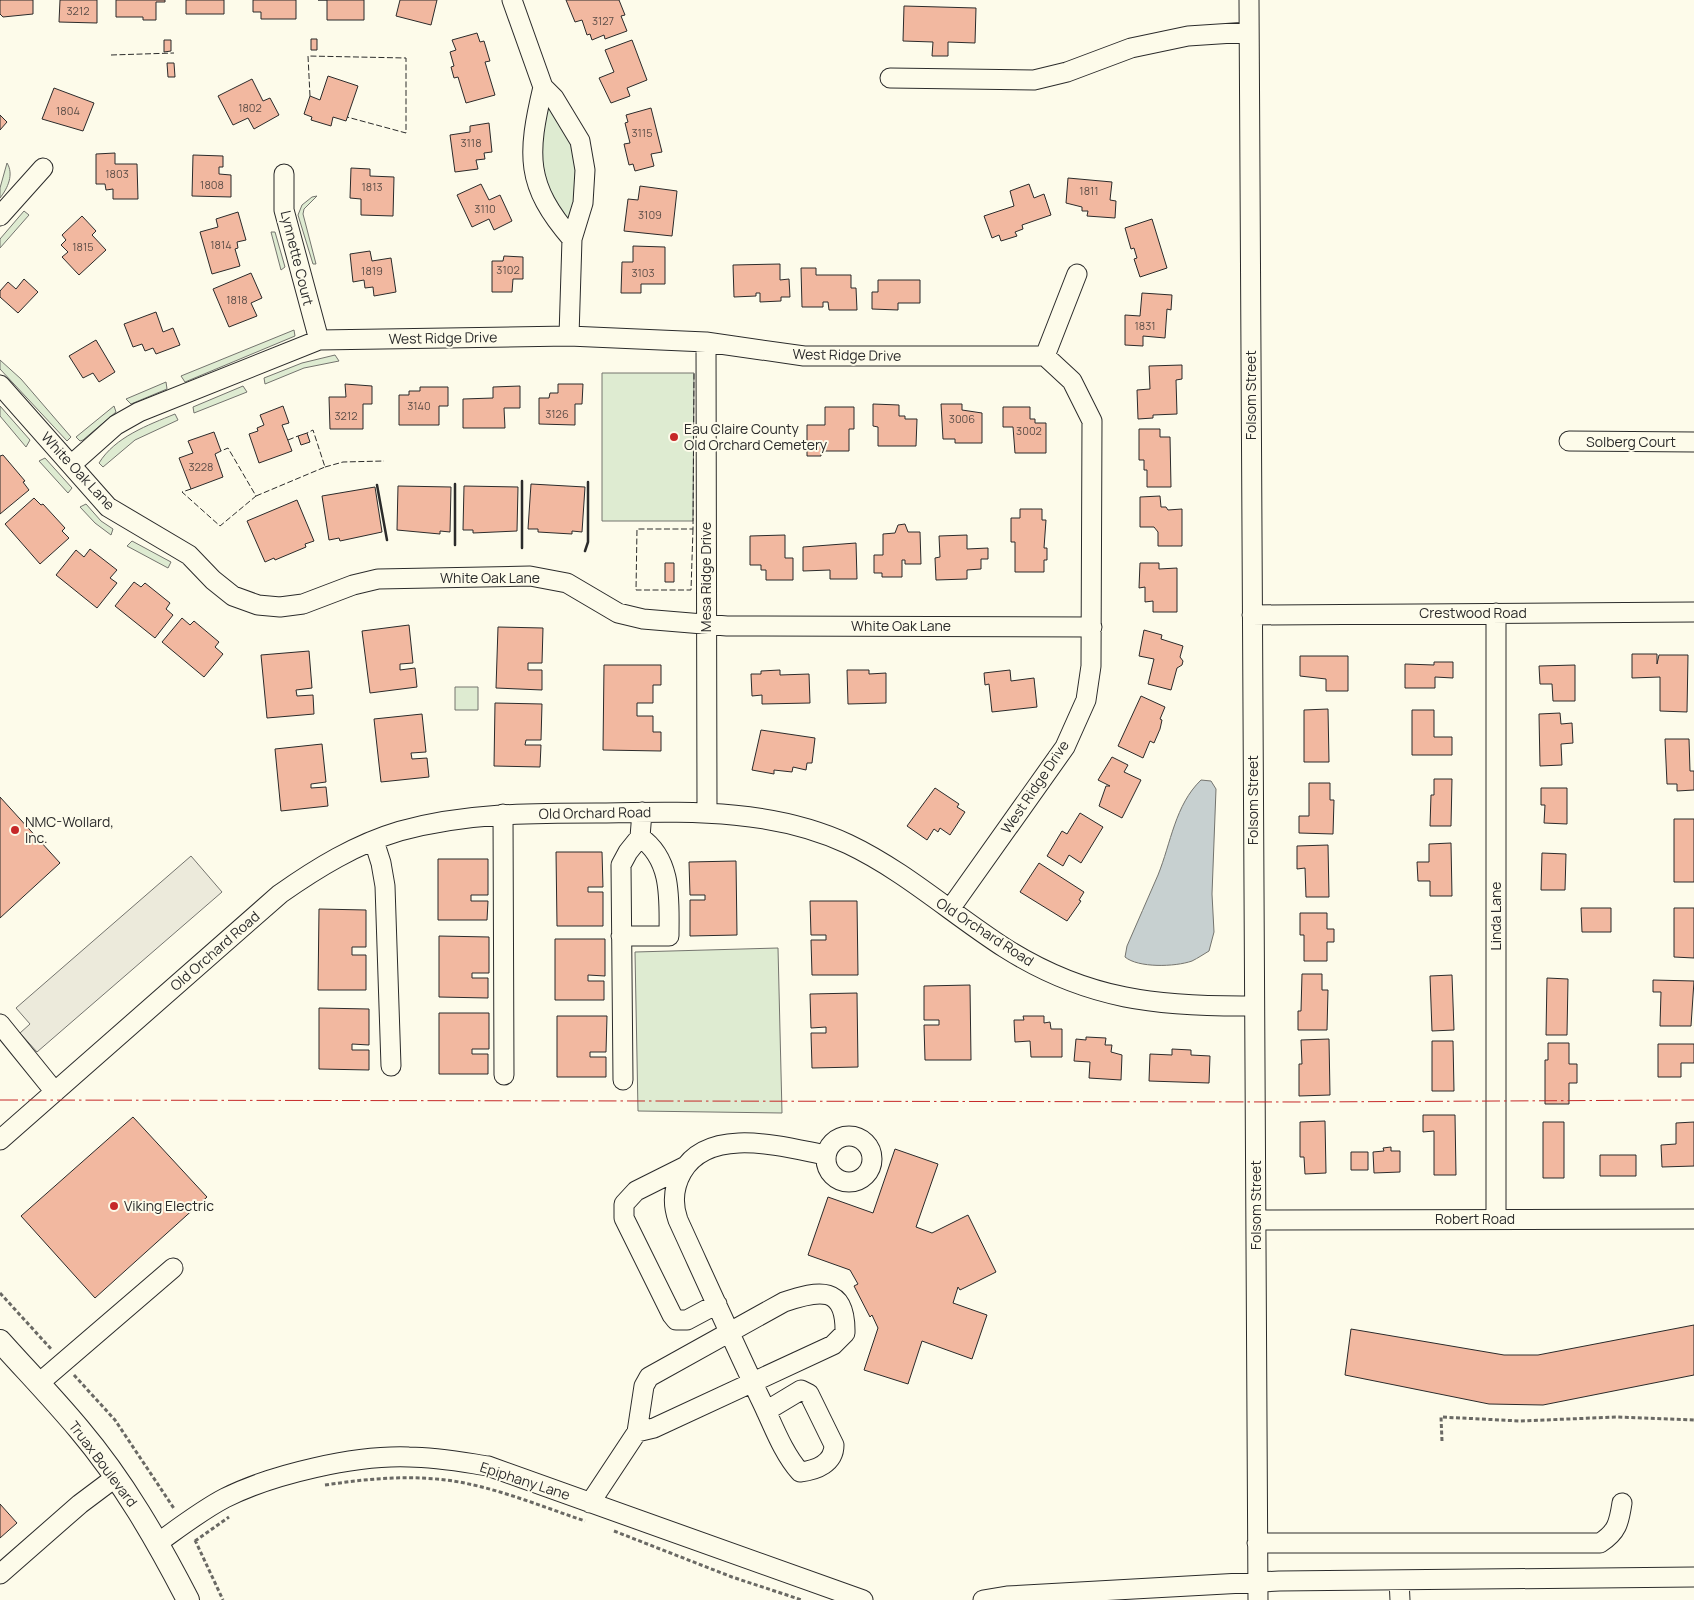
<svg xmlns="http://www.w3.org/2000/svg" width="1694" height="1600" font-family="Manrope,sans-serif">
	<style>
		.green { fill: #deebd1; stroke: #74746e }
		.parking { fill: #eceadb; stroke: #74746e }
		.water { fill: #c7d0d0; stroke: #74746e }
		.building { fill: #f2b8a0; stroke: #2b2b2b }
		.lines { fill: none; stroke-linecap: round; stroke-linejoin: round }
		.minor-casing { stroke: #2b2b2b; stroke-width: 21 }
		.major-casing { stroke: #2b2b2b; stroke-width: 24 }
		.path { stroke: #6a6964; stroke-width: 3; stroke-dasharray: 4 2.5; stroke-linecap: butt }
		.minor { stroke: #fdfbea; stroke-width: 19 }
		.major { stroke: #fdfbea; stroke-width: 22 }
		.fence { stroke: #2b2b2b; stroke-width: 1; stroke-dasharray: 6 2.5; stroke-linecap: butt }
		.wall { stroke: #2b2b2b; stroke-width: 2.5 }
		.power { stroke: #c62828; stroke-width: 1; stroke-dasharray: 18 4 2.5 4; stroke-linecap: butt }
		.poi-dot { fill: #c62828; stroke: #fdfbea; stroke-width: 2 }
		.labels { text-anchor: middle; stroke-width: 4; stroke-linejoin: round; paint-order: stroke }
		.number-label { font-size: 11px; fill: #5d4e48 }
		.street-label { font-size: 14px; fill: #2b2b2b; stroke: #fdfbea }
		.poi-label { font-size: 14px; fill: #2b2b2b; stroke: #fdfbea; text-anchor: start }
	</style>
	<rect width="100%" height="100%" fill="#fdfbea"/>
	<path class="green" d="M547 107H551L571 139 579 184 568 223 551 202 539 149Z
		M7 163C14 174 8 188 0 198V188Z
		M317 196 304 209 303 214 316 264H313L298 215 302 205 312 197Z
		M24 211 29 215 0 248V239Z
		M271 232H275L285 267 281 270Z
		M294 330 295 336 185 382 181 376Z
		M335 355 339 361 304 368 265 384 264 378 302 363Z
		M0 360 21 379 71 437 67 441 0 369Z
		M602 373H694L693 521H602Z
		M166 382 167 389 131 404 126 399Z
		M243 386 247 392 194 413 193 407Z
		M0 406 30 440 26 447 0 416Z
		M114 406 116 412 83 440 80 441 76 437Z
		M175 414 178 420 135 440 103 467 99 463C115 437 148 425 175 414Z
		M45 458 72 488 68 493 39 461Z
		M86 504 101 521 113 529 111 535 95 523 80 507Z
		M132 541 171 562 168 568 127 546Z
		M455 687H478V710H455Z
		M778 948 782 1113 638 1111 635 952Z"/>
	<path class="parking" d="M191 856 222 892 37 1052 20 1033 30 1024 16 1008Z"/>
	<path class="water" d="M1201 780 1211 781 1216 789 1212 894 1214 932 1209 951C1204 954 1198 958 1192 961 1175 967 1138 968 1125 957L1127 946C1137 922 1148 899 1158 875 1171 843 1175 805 1201 780Z"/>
	<path class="building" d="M0 0H33V14L3 17 0 14Z
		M60 0H97V23L59 22Z
		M116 0H165V2H156V20H143V17H116Z
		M186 0H224V14H186Z
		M253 0H296V19H261V12H253Z
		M318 0H364V20H327V0Z
		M400 0H437L431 25 396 16Z
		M566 0H619L625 15 621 16 627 31 605 39 604 35 592 40 590 34 587 35 582 20 575 22Z
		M904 6 976 8 975 43 948 42V56H932L933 42 903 41Z
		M477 33 480 42 484 41 490 61 485 62 495 95 466 103 458 77 454 78 451 67 454 66 450 52 456 50 452 40Z
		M311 39H317V50H311Z
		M164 40H171V51L164 52Z
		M632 40 647 80 627 88 630 96 611 103 599 78 614 72 605 50Z
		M167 63H174L175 77H168Z
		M328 76 358 86 346 121 333 117 331 126 311 120 312 117 304 114 310 96 320 100Z
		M252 79 263 101 270 98 279 115 254 129 248 118 233 125 218 96Z
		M54 88 94 103 83 131 42 119Z
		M651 108 662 152 651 154 654 166 635 171 633 164 629 165 624 144 630 143 625 123 628 122 626 115Z
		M0 115 7 122 0 130Z
		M489 123 492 152 484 153 485 159 476 160 478 169 455 172 450 135 470 132V126Z
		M115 153V164H137L138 199H113V189L106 190 105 184H96V154Z
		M193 155 223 156V167H219V174L231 175V197L192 196Z
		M351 168 370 169V176L394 177 393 216 361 215V199L350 198Z
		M1068 178 1112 182 1110 200 1116 201 1115 218 1087 216 1088 211H1082V207L1066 203Z
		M481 184 489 200 500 195 512 221 494 230 489 219 472 227 457 195Z
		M1029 184 1034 198 1044 194 1051 215 1022 225 1023 229 1015 232 1017 236 1001 241 999 235 992 238 984 216 1014 206 1010 191Z
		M640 186 677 191 672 236 624 231 628 199 638 200Z
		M238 212 246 240 237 242 238 248 235 249 240 266 212 274 200 232 218 227 216 219Z
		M82 216 96 231 92 235 106 250 79 275 62 257 68 252 61 245 66 240 62 235Z
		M1152 219 1167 268 1140 277 1134 259 1137 258 1134 248 1131 249 1125 228Z
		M633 246 665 247V284H641V293H621L622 262H633Z
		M370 251 372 261 391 258 396 292 374 296 373 287 365 288 364 280 353 282 350 254Z
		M504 256 523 257V279H513L512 292H492V261H503Z
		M780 264V280L789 279 790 297H781V301L760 302V293H756V296L734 297 733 265Z
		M801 268H816V275H851V288H856L857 310H829L828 302H823V307H802Z
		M251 273 262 298 251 303 257 316 229 327 213 289Z
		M24 279 38 292 18 313 0 297V291L8 282 16 289Z
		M878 280H920V303H898V310L872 309V292H878Z
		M1142 293 1172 295 1171 310 1167 309 1165 338 1143 336V346L1125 345V315L1140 316Z
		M156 312 163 332 173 328 180 345 156 354 153 348 145 351 142 344 133 347 124 324Z
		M96 340 115 372 99 382 93 373 83 378 69 356Z
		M1182 365V379L1176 380 1177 414 1153 415V418L1138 419 1137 390 1150 389 1149 366Z
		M345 384 372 386V404H363V429H330L329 397H346Z
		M558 384H583L582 404H575V425L539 424V398H549L550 393H558Z
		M520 386V408H504L505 428H463V399L493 398V387Z
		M420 387H448V406H439V425H399V395H409V391H420Z
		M873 404 899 405V416H905V419H917L916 446H878V427L873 426Z
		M941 404H962V410L982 413V443H955V439H943Z
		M283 406 289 423 282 425 292 451 259 463 249 434 258 431 257 428 264 425 260 415Z
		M825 407H854V429H849V451H821V456H807V425H825Z
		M1003 407H1030V419H1035V423H1046V453H1015L1013 427H1003Z
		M1139 429H1160V437H1170L1171 487H1147V470H1144V460H1139Z
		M214 432 221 451 215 454 223 477 191 489 179 458 193 453 188 441Z
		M307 433 310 442 301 445 298 436Z
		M3 455 25 481 23 482 29 490 0 514V456Z
		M531 484 585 487 582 532 572 531V534L538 532V529H528Z
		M398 486 451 487 450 532 440 531V534L397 530Z
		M464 486 518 487 517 531 473 533V530H463Z
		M375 487 382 532 340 541 339 538 329 540 322 496Z
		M1160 496 1161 507H1166L1168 510 1182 509V546H1158V532L1154 527H1140V497Z
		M34 498 41 505 43 504 65 528 62 531 69 538 40 564 5 524Z
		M297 500 314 541 305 544 306 547 275 560 274 558 265 562 247 521Z
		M1020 509H1042V520H1046L1044 548H1047V560H1044V572H1015V542H1011V518H1020Z
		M905 524 908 532H920L921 564H905V560H902V577H882V573H874V555H883V534L895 533 898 525Z
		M785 535V558H793V580H766V570H761V565H750V536Z
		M967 535V549L988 548V559H981V569L967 570V579L936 580 935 558 940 557 939 536Z
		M856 543 857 579H830V570L803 571V547Z
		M90 549 117 570 110 578 117 583 97 608 56 575 76 550 84 557Z
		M665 563H674V582H665Z
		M1140 563H1159V569L1177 568V612H1153V601L1145 602V587L1139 588Z
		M134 582 141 587 145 583 170 603 166 609 173 615 155 638 115 606Z
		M182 618 190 625 194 621 219 642 215 647 223 654 204 677 162 642Z
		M409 625 413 663 400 664V670L415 668 417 687 370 693 362 631Z
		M498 627 543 628 542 663H528V670H542V690L496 688Z
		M1144 630 1162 635 1161 639 1183 646 1180 657 1183 661 1182 665 1177 668 1171 690 1148 684 1154 659 1139 656Z
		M309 651 312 688 296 690 297 696 313 695 314 714 267 718 261 655Z
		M1632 654H1657V664L1659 655H1688L1687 712 1660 711V677L1632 678Z
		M1300 656H1348V691H1326V679L1300 676Z
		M1434 662H1453V678L1435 677V688H1405V664L1434 665Z
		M604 665H661V685H653V703H637V716H653V732H661V751L603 750Z
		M1575 665V701H1553L1552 684H1540L1539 666Z
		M780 670V675L809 674 810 703 762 704V695L752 696 751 674H761V671Z
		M847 670H869V674L886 673V703L848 704Z
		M1010 670 1011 681 1034 678 1037 707 992 712 989 684 985 685 984 673Z
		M1141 696 1165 707 1160 719 1162 720 1160 729 1154 743 1150 741 1143 758 1118 746Z
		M495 703 542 704 541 740H526L525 745H541L540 767 494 766Z
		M1328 709 1329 762H1304V710Z
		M1412 710H1434V737H1452V755H1412Z
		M1560 713 1561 724 1572 723 1573 743 1561 744 1562 765 1540 766 1539 714Z
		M422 714 426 752 411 753 412 759 427 758 429 777 381 782 374 719Z
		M761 730 815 738 812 763H807L806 770 793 767 792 772 774 770V774L752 770Z
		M1665 739H1689L1690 771H1694V790L1677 791V784H1667Z
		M322 744 326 782 311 784V788L326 787 328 806 281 811 275 749Z
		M1112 757 1128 765 1124 772 1141 780 1122 818 1099 806 1106 786H1110L1098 780Z
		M1434 779H1452L1451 826H1430L1431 795H1434Z
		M1309 783H1330V800H1334L1333 834 1299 833V816H1309Z
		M935 788 959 804 957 807 965 812 950 835 940 828 938 832 934 829 927 840 907 826Z
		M1541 788H1567V824L1544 823 1545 805H1541Z
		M0 797 60 863 0 918Z
		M1080 813 1103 827 1081 863 1069 855 1063 866 1047 856 1062 831 1067 834Z
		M1674 819H1694V882H1674Z
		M1451 843 1452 896H1430V881H1418L1417 862H1429V844Z
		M1328 845 1329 897H1306L1305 868 1297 869V846Z
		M556 852H602L603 887H588V892H603V926H557Z
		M1542 853 1566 854 1565 890H1541Z
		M438 859H488V895H471V901H488L487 920H438Z
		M736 861 737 935 690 936V900H705V895H690L689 862Z
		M1039 863 1084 892 1079 900 1081 901 1067 921 1020 892Z
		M810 901H857L858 975H812L811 940H826V935H811Z
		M1581 908H1611V932H1582Z
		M1674 908H1694V958L1674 957Z
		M319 909 366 910V947H352V955H366V990H318Z
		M1300 913H1327V929H1334V942H1327V961H1304V935H1300Z
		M439 936 489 937V973H472V978H488V998L439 997Z
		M555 939H605V976L588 975V981H604V1000H555Z
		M1302 974H1322V990H1328L1327 1030H1298V1011H1301Z
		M1452 975 1454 1030 1432 1031 1430 976Z
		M1547 978 1568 979 1567 1035H1546Z
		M1653 980 1694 981 1691 1026H1660L1661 992H1653Z
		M970 985 971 1060H925L924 1025H939V1020H924V986Z
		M857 993 858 1067 812 1068 811 1033H826V1027L811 1028 810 994Z
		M319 1008 369 1009V1045L352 1044V1050H369V1070L319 1069Z
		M439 1013H489V1049H472V1054H488V1074H439Z
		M557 1016H607L606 1052H590V1057H606V1077H557Z
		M1023 1016H1044V1023L1050 1022 1051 1029H1062V1057H1031L1030 1041 1015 1042 1014 1020H1024Z
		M1086 1037 1106 1038 1105 1045H1112L1111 1052 1122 1055 1121 1080 1089 1078 1090 1062 1074 1061 1076 1039 1086 1040Z
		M1329 1039 1330 1095 1299 1096V1064H1302L1301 1040Z
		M1432 1041H1453L1454 1091H1432Z
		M1548 1043H1569V1064H1577V1083H1569V1104H1545V1060H1548Z
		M1658 1044H1694V1063H1681V1077H1658Z
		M1172 1049 1191 1050V1055L1210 1056 1209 1083 1149 1081 1150 1054 1172 1055Z
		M1423 1115H1455L1456 1175H1434V1131L1423 1132Z
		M133 1117 207 1197 95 1298 21 1216Z
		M1325 1121 1326 1173 1305 1174 1304 1157H1300V1122Z
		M1543 1122H1564V1178H1543Z
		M1694 1122V1166L1662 1167 1661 1145 1676 1144V1123Z
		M1391 1147V1151H1400V1172L1374 1173 1373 1152 1384 1151 1383 1148Z
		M895 1149 938 1164 916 1227 932 1233 968 1215 996 1272 960 1290 958 1287 953 1303 987 1315 972 1359 922 1341 908 1384 864 1370 878 1328 872 1315 870 1317 854 1286 858 1284 850 1270 808 1255 828 1197 873 1213Z
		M1351 1152H1368V1170H1351Z
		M1600 1155H1636V1176H1600Z
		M1694 1325V1375L1543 1405 1489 1404 1345 1375 1351 1329 1504 1355H1538Z
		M0 1504 17 1523 0 1538Z"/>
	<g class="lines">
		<g class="minor-casing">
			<path id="minor" d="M512 0 543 87 554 98 580 141 585 170 583 203 572 239 569 336
				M1249 0 1258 1600
				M890 78 1034 80 1067 72 1131 48 1188 36 1249 32
				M543 87C527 155 525 185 572 239
				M284 174V210L319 340
				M0 216 43 168
				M706 342 707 812
				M1045 356 1077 274
				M0 385 108 507 189 555 213 580 233 596 258 605 280 607 303 604 353 585 378 579 530 576 567 583 618 613 643 619 727 626 1092 627
				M1569 441 1694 442
				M71 465 116 425 139 412 319 340 569 336 706 342 804 356H1045L1072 381 1092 421 1091 666 1086 700 1065 747 950 909
				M1252 615 1694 612
				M503 814 504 1075
				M374 841 381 863 385 886 391 1066
				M621 936H669C669 901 673 860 640 837
				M0 1024 55 1092
				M623 1080 621 865 628 852 640 837 642 812
				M826 1159a23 23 0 1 1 46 0a23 23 0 1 1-46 0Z
				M0 1140 280 894C317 868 356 844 400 831 465 813 530 813 597 813 681 812 769 807 848 844 905 871 952 914 1005 948 1087 1000 1159 1007 1254 1006
				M684 1167 636 1191 624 1204V1218L672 1315 676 1320H687L717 1304
				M1496 1219V613
				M1256 1220 1694 1219
				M38 1384 173 1268
				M766 1411 801 1390 809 1394 834 1445C834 1463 817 1470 800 1472 782 1452 772 1422 760 1398 732 1339 705 1279 678 1220 672 1203 673 1188 682 1172 709 1125 783 1147 826 1155
				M590 1503 637 1432 654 1428 833 1345 845 1333C846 1285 819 1290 784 1302L649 1377 644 1386 637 1432
				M159 1542C180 1527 202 1510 225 1498 273 1474 355 1455 409 1457 436 1457 462 1462 488 1466L863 1600
				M1257 1543H1600C1617 1532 1619 1523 1622 1503
				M0 1574 80 1504 116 1477
				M1399 1580 1400 1600
				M983 1600 1007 1596 1279 1581 1694 1577"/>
		</g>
		<g class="major-casing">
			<path id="major" d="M0 1341C26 1370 54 1399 79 1429 123 1481 157 1540 188 1600"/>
		</g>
		<path class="path" d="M0 1293 52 1350
			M74 1375 115 1420 175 1510
			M1442 1441 1441 1417 1520 1421 1617 1417 1694 1420
			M325 1485C366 1479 405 1475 446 1480 493 1486 540 1506 585 1521
			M614 1531 732 1577 802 1600
			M195 1540 223 1600
			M195 1541 229 1517"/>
		<use href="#minor" class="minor"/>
		<use href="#major" class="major"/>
		<path class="fence" d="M111 55 174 53
			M310 96 308 56 406 58V133L347 117
			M288 440 298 436
			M325 467 343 462 384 461
			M191 489 182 492 220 526 256 496 228 448 221 451
			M256 496 325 467 313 430 307 433
			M693 529 691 590H636L637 529H693L694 373"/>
		<path class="wall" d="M522 481V548
			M455 484V545
			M377 485 387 540
			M585 551 588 542V482"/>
		<path class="power" d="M0 1100 1303 1102 1694 1100"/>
	</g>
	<g class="poi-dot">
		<circle cx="674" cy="437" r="5"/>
		<circle cx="15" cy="830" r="5"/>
		<circle cx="114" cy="1206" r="5"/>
	</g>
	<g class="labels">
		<g class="number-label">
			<text x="78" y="15">3212</text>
			<text x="603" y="25">3127</text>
			<text x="250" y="112">1802</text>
			<text x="68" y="115">1804</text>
			<text x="642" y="137">3115</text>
			<text x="471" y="147">3118</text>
			<text x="117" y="178">1803</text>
			<text x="212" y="189">1808</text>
			<text x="372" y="191">1813</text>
			<text x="1089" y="195">1811</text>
			<text x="485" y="213">3110</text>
			<text x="650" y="219">3109</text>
			<text x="221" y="249">1814</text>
			<text x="83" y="251">1815</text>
			<text x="508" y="274">3102</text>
			<text x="372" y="275">1819</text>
			<text x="643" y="277">3103</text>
			<text x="237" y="304">1818</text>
			<text x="1145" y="330">1831</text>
			<text x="419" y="410">3140</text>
			<text x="557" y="418">3126</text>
			<text x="346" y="420">3212</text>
			<text x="962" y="423">3006</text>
			<text x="1029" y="435">3002</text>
			<text x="201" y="471">3228</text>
		</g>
		<g class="street-label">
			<text transform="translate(297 258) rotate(76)" y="5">Lynnette Court</text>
			<text transform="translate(443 338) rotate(-1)" y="5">West Ridge Drive</text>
			<text transform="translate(847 355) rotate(1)" y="5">West Ridge Drive</text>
			<text transform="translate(1251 395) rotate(-90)" y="5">Folsom Street</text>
			<text x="1631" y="447">Solberg Court</text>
			<text transform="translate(78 471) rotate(47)" y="5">White Oak Lane</text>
			<text transform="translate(706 577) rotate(-90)" y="5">Mesa Ridge Drive</text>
			<text x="490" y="583">White Oak Lane</text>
			<text x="1473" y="618">Crestwood Road</text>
			<text x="901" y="631">White Oak Lane</text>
			<text transform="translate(1035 787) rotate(-56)" y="5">West Ridge Drive</text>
			<text transform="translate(1253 800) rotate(-90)" y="5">Folsom Street</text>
			<text transform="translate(595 813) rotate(-1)" y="5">Old Orchard Road</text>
			<text transform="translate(1496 916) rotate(-90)" y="5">Linda Lane</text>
			<text transform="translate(985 932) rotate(33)" y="5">Old Orchard Road</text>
			<text transform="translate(215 951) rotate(-41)" y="5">Old Orchard Road</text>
			<text transform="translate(1256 1205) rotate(-90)" y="5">Folsom Street</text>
			<text x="1475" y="1224">Robert Road</text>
			<text transform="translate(103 1464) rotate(53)" y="5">Truax Boulevard</text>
			<text transform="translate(525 1481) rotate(18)" y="5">Epiphany Lane</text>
		</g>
		<g class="poi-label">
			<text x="684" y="434">Eau Claire County<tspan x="684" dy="16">Old Orchard Cemetery</tspan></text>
			<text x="25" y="827">NMC-Wollard,<tspan x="25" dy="16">Inc.</tspan></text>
			<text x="124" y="1211">Viking Electric</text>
		</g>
	</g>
</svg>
